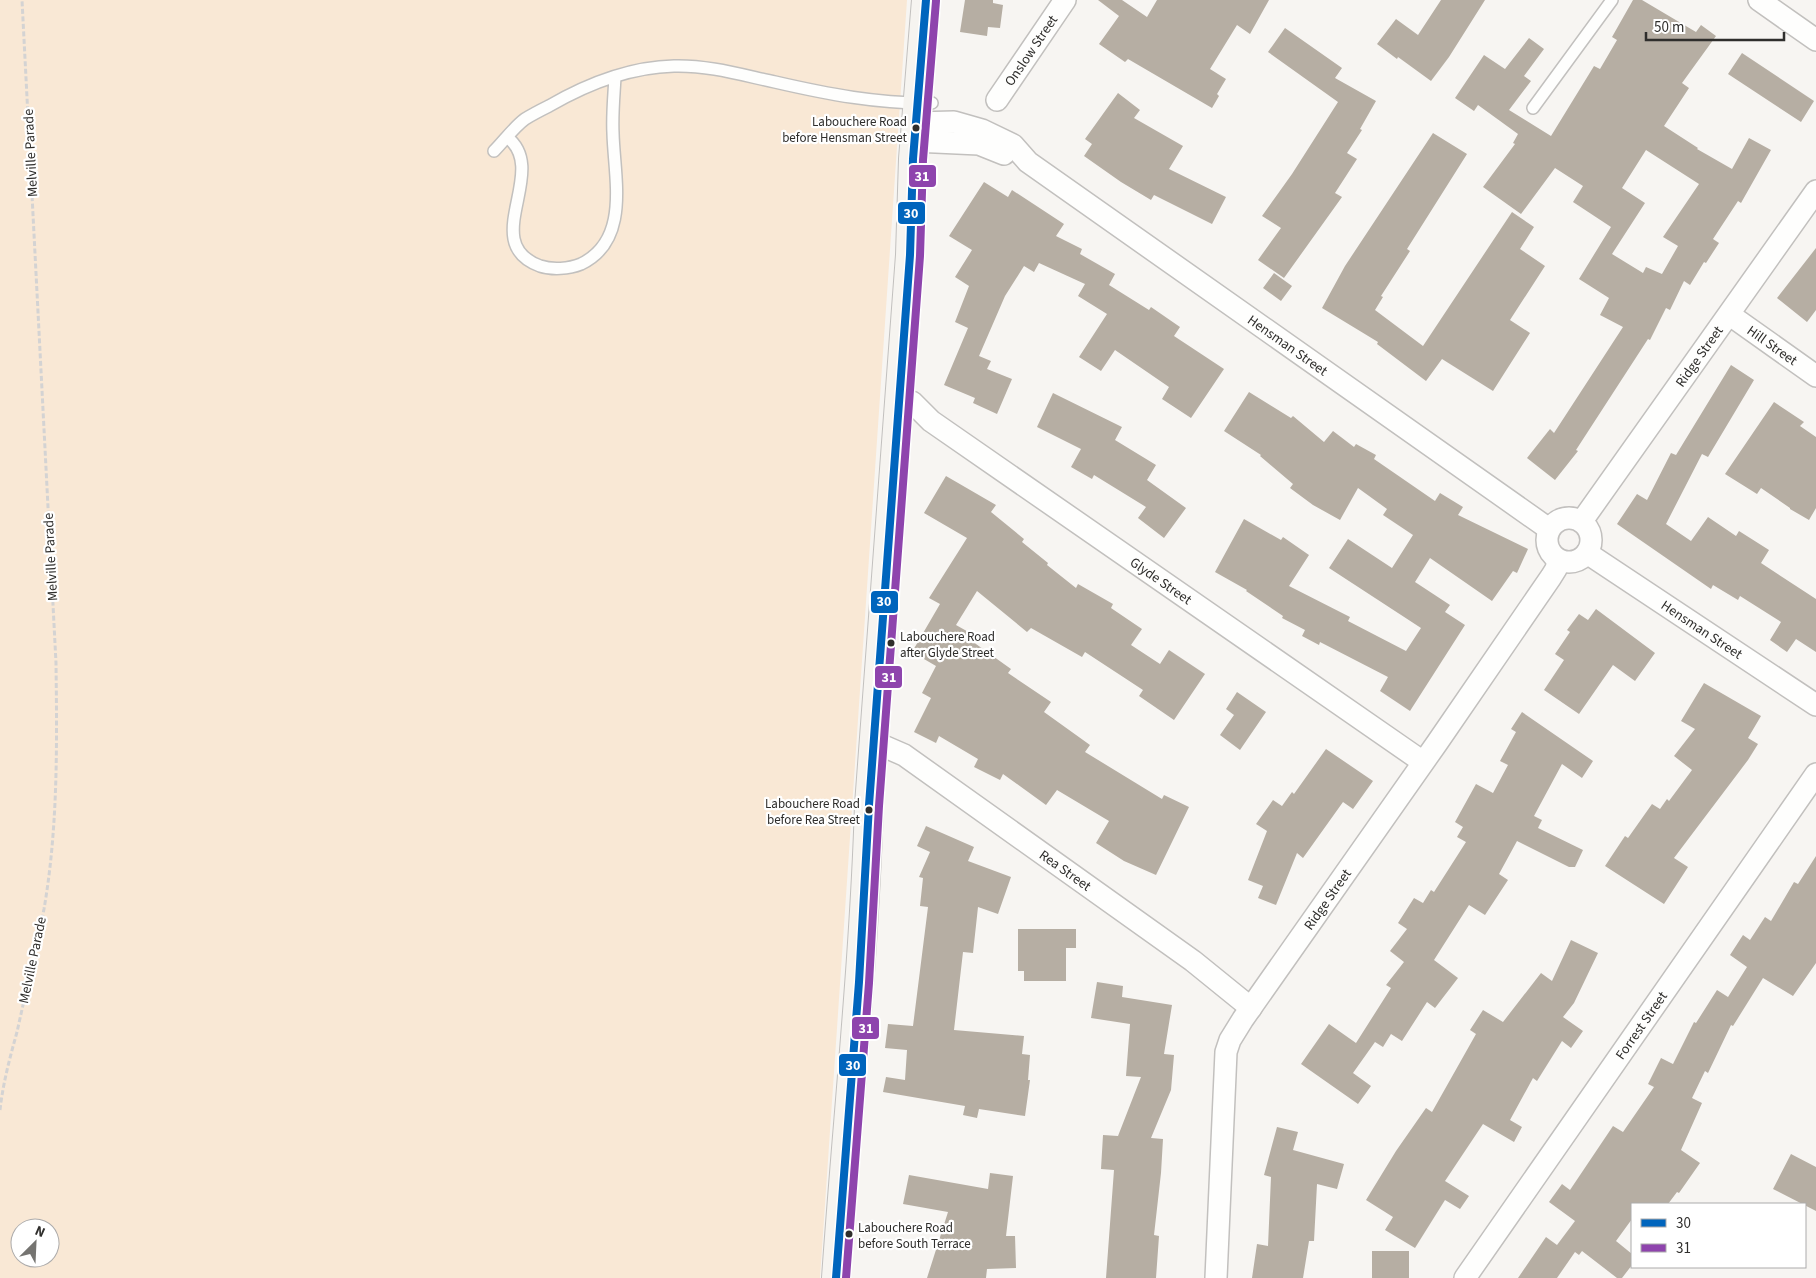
<svg xmlns="http://www.w3.org/2000/svg" width="1816" height="1278" font-family="'Source Sans 3',sans-serif">
	<style>
		.green { fill: #f9e8d5; fill-rule: evenodd }
		.building { fill: #b6aea3; fill-rule: evenodd }
		.lines { fill: none; stroke-linecap: round; stroke-linejoin: round }
		.lane-casing { stroke: #c2c0be; stroke-width: 14 }
		.street-casing { stroke: #c2c0be; stroke-width: 24 }
		.secondary-casing { stroke: #c2c0be; stroke-width: 30 }
		.path { stroke: #d4d3d3; stroke-width: 3; stroke-dasharray: 5 2.5; stroke-linecap: butt }
		.lane { stroke: #fefefd; stroke-width: 11 }
		.street { stroke: #fefefd; stroke-width: 21 }
		.secondary { stroke: #f6f4f0; stroke-width: 28 }
		.bus-1-casing { stroke: #fff; stroke-width: 11 }
		.bus-2-casing { stroke: #fff; stroke-width: 11 }
		.bus-1 { stroke: #0065bd; stroke-width: 8 }
		.bus-2 { stroke: #8e44ad; stroke-width: 8 }
		.bus-dot { fill: #2f2e2c; stroke: #fff; stroke-width: 2 }
		.labels { text-anchor: middle; stroke-width: 4.5; stroke-linejoin: round; paint-order: stroke }
		.bus-label { font-size: 13px; fill: #2f2e2c; stroke: #fff; text-anchor: end }
		.street-label { font-size: 14px; fill: #2f2e2c; stroke: #fff }
		.line-badge { stroke: #fff; stroke-width: 2 }
		.badge-label { font-size: 14px; text-anchor: middle; font-weight: bold; fill: #fff }
	</style>
	<rect width="100%" height="100%" fill="#f7f5f2"/>
	<path class="green" d="M0 0H907L820 1278H0ZM20 1228H50V1258H20Z"/>
	<path class="building" d="M965 0H993V3L1003 5 1000 28 988 27 987 36 960 32Z
		M1098 0H1122L1147 17 1157 0H1269L1250 34 1237 25 1210 69 1226 79 1217 94 1219 96 1212 108 1128 59 1125 62 1099 44 1119 16Z
		M1441 0H1485L1449 57 1431 81 1398 57 1397 59 1377 44 1396 19 1418 35Z
		M1633 0H1642L1696 32 1701 25 1716 36 1682 83 1689 88 1664 126 1698 148 1697 149 1732 169 1749 138 1771 150 1741 203 1738 201 1713 239 1719 243 1706 263 1704 262 1690 285 1684 281 1670 310 1666 308 1650 340 1648 339 1576 450 1578 451 1555 480 1527 458 1550 429 1554 433 1623 327 1600 315 1609 298 1579 279 1611 227 1573 202 1583 186 1555 168 1521 214 1483 187 1515 144 1513 143 1518 134 1478 105 1474 111 1455 98 1484 55 1505 69 1529 38 1544 49 1524 76 1531 81 1509 110 1551 136 1594 66 1600 69 1617 40 1612 37ZM1646 150 1699 184 1663 237 1678 246 1662 274 1646 267 1643 273 1612 254 1645 203 1622 188Z
		M1285 28 1342 68 1335 78 1376 101 1360 129 1362 130 1347 153 1357 159 1335 193 1342 197 1284 278 1258 260 1281 228 1262 216 1292 174 1338 102 1268 52Z
		M1742 53 1814 101 1801 122 1728 74Z
		M1118 93 1140 110 1134 118 1183 146 1169 169 1226 197 1212 224 1154 195 1151 200 1121 182 1084 156 1092 144 1085 139Z
		M1433 133 1467 154 1407 249 1410 251 1381 296 1383 297 1375 310 1423 346 1512 212 1534 227 1520 249 1545 266 1510 320 1530 333 1493 391 1442 359 1426 381 1377 344 1378 342 1322 308 1345 266Z
		M984 182 1008 197 1012 190 1064 224 1056 236 1082 249 1080 254 1115 274 1109 285 1149 310 1151 307 1180 327 1174 336 1224 369 1191 418 1162 399 1169 387 1115 350 1101 371 1079 357 1107 314 1078 296 1085 284 1039 263 1034 272 1024 266 1005 296 979 356 991 361 987 369 1012 379 997 414 973 403 975 398 944 385 968 328 955 322 969 286 955 277 972 250 949 236Z
		M1816 248V310L1807 322 1777 298Z
		M1274 273 1292 286 1281 301 1263 288Z
		M1731 365 1754 380 1708 457 1702 454 1666 524 1691 541 1708 517 1736 536 1739 531 1769 550 1761 563 1816 599V652L1796 639 1787 652 1770 640 1781 622 1740 596 1738 600 1713 585 1711 589 1617 524 1637 494 1647 500 1671 453 1676 455Z
		M1249 392 1291 418 1293 416 1324 442 1333 431 1354 447 1356 444 1376 455 1374 459 1435 501 1440 493 1463 507 1458 515 1528 549 1517 573 1513 571 1492 601 1430 558 1415 582 1450 605 1445 612 1465 625 1410 711 1380 691 1388 677 1320 642 1319 645 1302 636 1305 630 1282 618 1283 616 1246 591 1247 590 1215 572 1244 519 1281 540 1283 537 1309 555 1289 586 1350 617 1348 621 1406 651 1421 628 1329 568 1348 539 1392 568 1413 535 1383 515 1387 509 1358 488 1340 520 1313 505 1290 488 1293 484 1260 456 1261 455 1224 431Z
		M1053 393 1122 427 1115 440 1156 465 1147 480 1186 508 1164 538 1138 518 1146 507 1094 475 1092 479 1071 467 1081 449 1037 427Z
		M1774 402 1804 422 1800 426 1816 437V508L1809 520 1790 509V508L1761 488 1757 494 1725 474Z
		M946 476 996 505 991 512 1024 539 1022 542 1048 563 1047 565 1076 588 1078 584 1113 604 1111 608 1142 629 1131 645 1160 664 1169 650 1205 674 1174 720 1139 696 1143 690 1085 652 1082 657 1031 628 1027 632 977 591 956 625 972 634 969 639 1011 669 1008 673 1051 702 1044 712 1090 745 1085 752 1162 799 1164 795 1189 807 1156 875 1124 861 1096 843 1109 821 1057 790 1046 805 1003 774 1000 780 974 767 978 759 939 736 936 743 914 732 931 698 922 693 936 666 912 652 940 604 929 598 967 538 924 513Z
		M1596 609 1655 653 1635 681 1613 665 1579 714 1544 690 1564 660 1555 654 1570 632 1567 630 1579 614 1588 620Z
		M1704 683 1761 716 1748 738 1758 744 1748 760 1674 858 1688 867 1664 904 1605 866 1625 836 1628 838 1652 804 1660 809 1667 799 1669 801 1692 770 1674 756 1695 729 1681 721Z
		M1237 692 1266 712 1240 750 1220 735 1234 715 1226 709Z
		M1522 712 1593 761 1582 778 1562 764 1534 816 1542 820 1538 828 1583 850 1575 867H1569L1517 841 1499 874 1508 880 1485 915 1469 905 1434 960 1458 978 1435 1008 1427 1002 1402 1041 1391 1034 1383 1047 1375 1042 1353 1073 1371 1086 1358 1104 1301 1064 1329 1024 1356 1043 1391 988 1386 985 1404 962 1390 951 1407 929 1398 923 1414 898 1423 903 1431 890 1434 892 1466 842 1457 837 1463 827 1455 822 1476 784 1493 793 1508 765 1500 761 1516 732 1511 729Z
		M1326 749 1373 781 1353 809 1343 802 1303 858 1297 853 1276 905 1258 898 1263 886 1248 880 1267 831 1256 824 1273 800 1282 806 1292 792 1294 794Z
		M926 826 974 847 968 861 1011 877 998 914 978 907 973 953 963 952 954 1030 1024 1036 1022 1054 1030 1055 1028 1080H1030L1025 1116 979 1109 977 1118 963 1115 965 1106 883 1092 886 1077 905 1080 907 1050 885 1048 888 1024 913 1026 928 907 920 906 923 878 919 877 930 852 917 846Z
		M1816 856V963L1793 996 1763 978 1733 1026 1731 1025 1708 1073 1705 1071 1692 1098 1702 1103 1681 1150 1700 1163 1679 1193 1677 1192 1668 1204H1632V1219L1616 1241 1632 1254V1265L1622 1278H1617L1582 1251 1579 1255 1575 1252 1557 1278H1518L1546 1237 1557 1245 1575 1221 1549 1202 1562 1184 1570 1190 1613 1126 1623 1132 1654 1087 1648 1084 1661 1058 1673 1064 1694 1022 1696 1023 1717 990 1728 997 1747 967 1730 955 1743 935 1750 940 1765 917 1771 921 1794 882 1798 884Z
		M1018 929H1076V948H1066V981H1024V971H1018Z
		M1571 940 1598 953 1574 1003 1563 1017 1583 1031 1571 1048 1562 1041 1537 1081 1533 1078 1510 1120 1522 1127 1514 1142 1483 1124 1445 1181 1469 1196 1460 1209 1445 1200 1415 1248 1385 1230 1393 1217 1366 1200 1396 1151 1426 1108 1432 1112 1476 1034 1470 1030 1483 1010 1503 1022 1541 973 1552 981Z
		M1097 982 1123 986 1122 997 1172 1005 1164 1054 1174 1055 1171 1090 1151 1138 1163 1139 1161 1173 1154 1235 1159 1236 1156 1278H1106L1114 1170 1101 1169 1103 1135 1118 1136 1141 1077 1126 1076 1130 1024 1091 1018Z
		M1277 1127 1298 1132 1293 1150 1344 1164 1337 1189 1317 1184 1314 1241H1309L1303 1278H1252L1257 1244 1268 1246 1271 1177 1264 1175Z
		M1791 1154 1816 1167V1211L1773 1189Z
		M990 1173 1013 1176 1006 1236H1015L1016 1268 987 1269 986 1278H927L948 1212 903 1204 909 1175 988 1189Z
		M1372 1251H1409V1278H1372Z"/>
	<g class="lines">
		<g class="lane-casing">
			<path id="lane" d="M1533 108 1612 0
				M507 137C551 171 477 243 540 266 552 270 569 269 581 264 631 240 614 177 613 133 612 115 614 95 615 77
				M494 151C504 141 514 127 525 119 533 114 541 110 549 106 587 84 629 67 674 66 708 65 742 75 775 82 827 94 879 104 932 103"/>
		</g>
		<g class="street-casing">
			<g id="street">
				<path d="M1759 0 1816 40"/>
				<path id="s1" d="M997 100 1065 0"/>
				<path id="s2" d="M916 123 954 122 982 130 1013 145 1028 162 1549 529"/>
				<path d="M914 141 979 144 1004 154"/>
				<path id="s3" d="M1730 315 1816 376"/>
				<path id="s4" d="M900 400 912 402 931 421 1423 762"/>
				<circle cx="1569" cy="540" r="22"/>
				<path id="s5" d="M1582 521 1816 191"/>
				<path id="s6" d="M1587 553 1816 705"/>
				<path id="s7" d="M874 742 904 755 1193 961 1251 1008"/>
				<path id="s8" d="M1216 1278 1226 1052 1230 1040 1243 1019 1437 743 1551 577 1556 569 1558 560"/>
				<path id="s9" d="M1465 1278 1816 774"/>
			</g>
		</g>
		<g class="secondary-casing">
			<path id="secondary" d="M836 1278C847 1120 864 963 869 805L910 255 913 159 926 0"/>
		</g>
		<path class="path" d="M0 1110C3 1083 10 1057 17 1032 26 991 36 950 44 909 58 828 57 745 56 663L22 0"/>
		<use href="#lane" class="lane"/>
		<use href="#street" class="street"/>
		<use href="#secondary" class="secondary"/>
		<g class="bus-1-casing">
			<path id="bus-1" d="M836 1278 859 982 869 805 910 255 913 159 926 0"/>
		</g>
		<g class="bus-2-casing">
			<path id="bus-2" d="M846 1278 869 983 879 806 920 256 923 160 936 1"/>
		</g>
		<use href="#bus-1" class="bus-1"/>
		<use href="#bus-2" class="bus-2"/>
	</g>
	<g class="bus-dot">
		<circle cx="916" cy="128" r="4.5"/>
		<circle cx="891" cy="643" r="4.5"/>
		<circle cx="869" cy="810" r="4.5"/>
		<circle cx="849" cy="1234" r="4.5"/>
	</g>
	<g class="labels">
		<g class="bus-label">
			<text x="907" y="126">Labouchere Road<tspan x="907" dy="16">before Hensman Street</tspan></text>
			<text x="900" y="641" text-anchor="start">Labouchere Road<tspan x="900" dy="16">after Glyde Street</tspan></text>
			<text x="860" y="808">Labouchere Road<tspan x="860" dy="16">before Rea Street</tspan></text>
			<text x="858" y="1232" text-anchor="start">Labouchere Road<tspan x="858" dy="16">before South Terrace</tspan></text>
		</g>
		<g class="street-label">
			<text dy="5" stroke="none"><textPath href="#s1" startOffset="60">Onslow Street</textPath></text>
			<text transform="translate(30 153) rotate(-93)" y="5">Melville Parade</text>
			<text dy="5" stroke="none"><textPath href="#s3" startOffset="52">Hill Street</textPath></text>
			<text dy="5" stroke="none"><textPath href="#s2" startOffset="442">Hensman Street</textPath></text>
			<text dy="5" stroke="none"><textPath href="#s5" startOffset="202">Ridge Street</textPath></text>
			<text transform="translate(50 557) rotate(-93)" y="5">Melville Parade</text>
			<text dy="5" stroke="none"><textPath href="#s4" startOffset="319">Glyde Street</textPath></text>
			<text dy="5" stroke="none"><textPath href="#s6" startOffset="138">Hensman Street</textPath></text>
			<text dy="5" stroke="none"><textPath href="#s7" startOffset="231">Rea Street</textPath></text>
			<text dy="5" stroke="none"><textPath href="#s8" startOffset="410">Ridge Street</textPath></text>
			<text transform="translate(32 960) rotate(-78)" y="5">Melville Parade</text>
			<text dy="5" stroke="none"><textPath href="#s9" startOffset="308">Forrest Street</textPath></text>
		</g>
	</g>
	<g class="line-badge">
		<rect x="908" y="164" width="29" height="24" rx="5" fill="#8e44ad"/>
		<rect x="897" y="201" width="29" height="24" rx="5" fill="#0065bd"/>
		<rect x="870" y="590" width="29" height="24" rx="5" fill="#0065bd"/>
		<rect x="874" y="665" width="29" height="24" rx="5" fill="#8e44ad"/>
		<rect x="851" y="1016" width="29" height="24" rx="5" fill="#8e44ad"/>
		<rect x="838" y="1053" width="29" height="24" rx="5" fill="#0065bd"/>
	</g>
	<g class="badge-label">
		<text x="922" y="181">31</text>
		<text x="911" y="218">30</text>
		<text x="884" y="606">30</text>
		<text x="889" y="682">31</text>
		<text x="866" y="1033">31</text>
		<text x="853" y="1070">30</text>
	</g>
	<rect x="1631" y="1203" width="175" height="65" fill="#ffffff" stroke="#acabab"/>
	<rect x="1641" y="1219" width="25" height="8" fill="#0065bd" stroke="#acabab"/>
	<text x="1676" y="1228" font-size="15" fill="#2f2e2c">30</text>
	<rect x="1641" y="1244" width="25" height="8" fill="#8e44ad" stroke="#acabab"/>
	<text x="1676" y="1253" font-size="15" fill="#2f2e2c">31</text>
	<g transform="translate(35 1243) rotate(24)"><circle r="24" fill="#ffffff" stroke="#acabab"/>
	<path d="M0-4L9 19L0 12L-9 19Z" fill="#757471"/>
	<text y="-8" font-size="14" font-weight="bold" text-anchor="middle" fill="#2f2e2c">N</text>
	</g>
	<path d="M1646 32v8h138v-8" fill="none" stroke="#2f2e2c" stroke-width="2.5"/>
	<text x="1654" y="32" font-size="15" fill="#2f2e2c" stroke="#ffffff" stroke-width="4" paint-order="stroke">50 m</text>
</svg>
